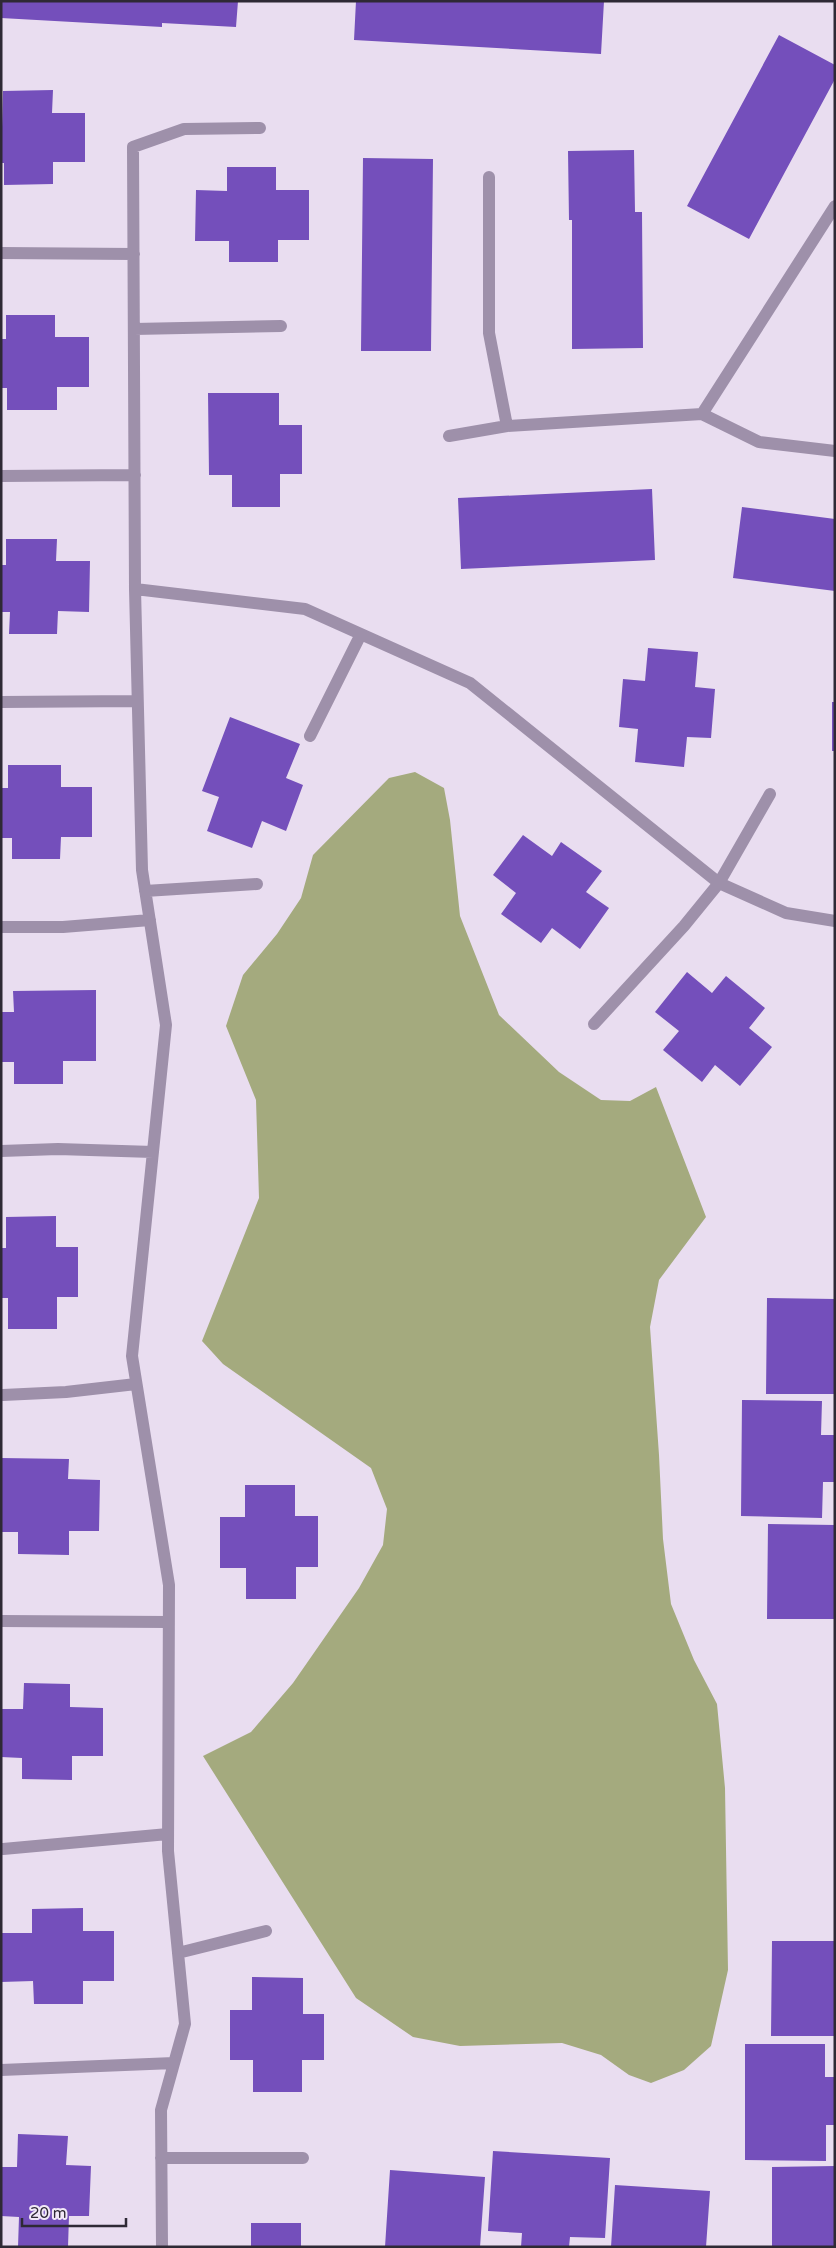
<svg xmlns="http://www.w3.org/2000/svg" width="836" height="2248" font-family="'Varela Round',sans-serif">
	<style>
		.water { fill: #a4aa7e }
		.building { fill: #744fbb }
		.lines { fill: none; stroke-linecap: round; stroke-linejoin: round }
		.lane { stroke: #9e90aa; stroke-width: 12 }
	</style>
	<rect width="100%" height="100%" fill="#e9ddf0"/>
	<path class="water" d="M415 772 444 788 450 820 460 916 499 1015 559 1072 601 1100 630 1101 656 1087 706 1217 659 1280 650 1327 659 1455 663 1539 671 1604 694 1660 717 1704 725 1788 728 1970 711 2046 684 2070 651 2083 629 2075 601 2055 562 2043 460 2046 413 2037 356 1998 203 1756 251 1732 293 1683 359 1588 383 1545 387 1509 371 1468 223 1364 202 1341 259 1198 256 1100 226 1026 243 975 277 934 301 898 313 855 389 778Z"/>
	<path class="building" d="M1 1H238L236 27 162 23V27L1 18Z
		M356 1H604L601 54 354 40Z
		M779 35 835 65V79L749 239 687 206Z
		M53 90 52 113H85V162H53V184L4 185V163H1L3 91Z
		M634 150 635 212H642L643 348 572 349V220H569L568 151Z
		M363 158 433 159 431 351H361Z
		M227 167H276V190H309V240H278V262H229V241H195L196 190 227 191Z
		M6 315H55V337H89V387H57V410H7V388H1V339H6Z
		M208 393H279V425H302V474H280V507H232V475H209Z
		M652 489 655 560 461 569 458 498Z
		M742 507 835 519V591L733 578Z
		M6 539H57L56 561H90L89 612 58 611 57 634H9L10 612H1V565H6Z
		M648 648 698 652 695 687 715 689 711 738 687 737 684 767 635 762 638 729 619 727 623 679 645 681Z
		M832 702H835V751H832Z
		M230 717 300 744 286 778 303 785 286 831 262 821 252 848 207 831 219 797 202 791Z
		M8 765H61V787H92V837H61L60 859H12V838H1V788H8Z
		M523 835 552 856 561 842 602 871 586 892 609 908 580 949 552 928 541 943 501 914 516 893 493 875Z
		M687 972 712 993 726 976 765 1008 749 1028 772 1047 740 1086 715 1065 702 1082 663 1050 679 1031 655 1012Z
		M96 990V1061H63V1084H14V1062H1V1012H14L13 991Z
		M56 1216V1247H78V1297H57V1329H8V1298H1V1248H6V1217Z
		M767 1298 835 1299V1394H766Z
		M742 1400 822 1401 821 1435H835V1482H823L822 1518 741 1516Z
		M1 1458 69 1459 68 1479 100 1480 99 1531H69V1555L18 1554V1532H1Z
		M245 1485H295V1516H318V1567H296V1599H246V1568H220V1517H245Z
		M768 1524 835 1525V1619H767Z
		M24 1683 70 1684V1707L103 1708V1756H72V1780L22 1779V1758L1 1757V1709H23Z
		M83 1908V1931H114V1981H83V2004H34L33 1981 1 1982V1933H32V1909Z
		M772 1941H835V2036H771Z
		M252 1977 303 1978V2014H324V2060H302V2092H253V2060H230V2010H252Z
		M745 2044H825V2077H835V2125H826V2161L745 2160Z
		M18 2134 68 2136 66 2165 91 2166 89 2216H69L68 2247H18L19 2217 1 2216V2167H17Z
		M493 2151 610 2158 605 2238 570 2237 569 2247H521L522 2233 488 2231Z
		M835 2166V2247H772V2167Z
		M390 2170 485 2177 480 2247H385Z
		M615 2185 710 2191 706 2247H611Z
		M251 2223H301V2247H251Z"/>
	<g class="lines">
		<path class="lane" d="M489 177V333L507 426
			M1 253 134 254
			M134 329 281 326
			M702 414 759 442 835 451
			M449 436 507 426 702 414 835 206
			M1 476 135 475
			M135 589 305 609 470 683 719 883 786 913 835 921
			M1 702 137 701
			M310 736 361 634
			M145 891 257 884
			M1 927H63L150 920
			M594 1024 684 926 719 883 770 794
			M1 1151 58 1149 153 1152
			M3 1395 66 1392 136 1384
			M1 1621 168 1622
			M3 1849 168 1834
			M178 1953 266 1931
			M1 2070 174 2063
			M161 2158H303
			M162 2247 161 2110 185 2024 168 1851 169 1585 132 1356 166 1025 142 870 135 589 133 147 184 129 260 128"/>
	</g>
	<rect width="836" height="2248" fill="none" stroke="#2e2935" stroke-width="5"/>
	<path d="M22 2218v8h104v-8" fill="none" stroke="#2e2935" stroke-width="2.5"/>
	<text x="30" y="2218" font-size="15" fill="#2e2935" stroke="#f2e9f8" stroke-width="4" paint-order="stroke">20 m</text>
</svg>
